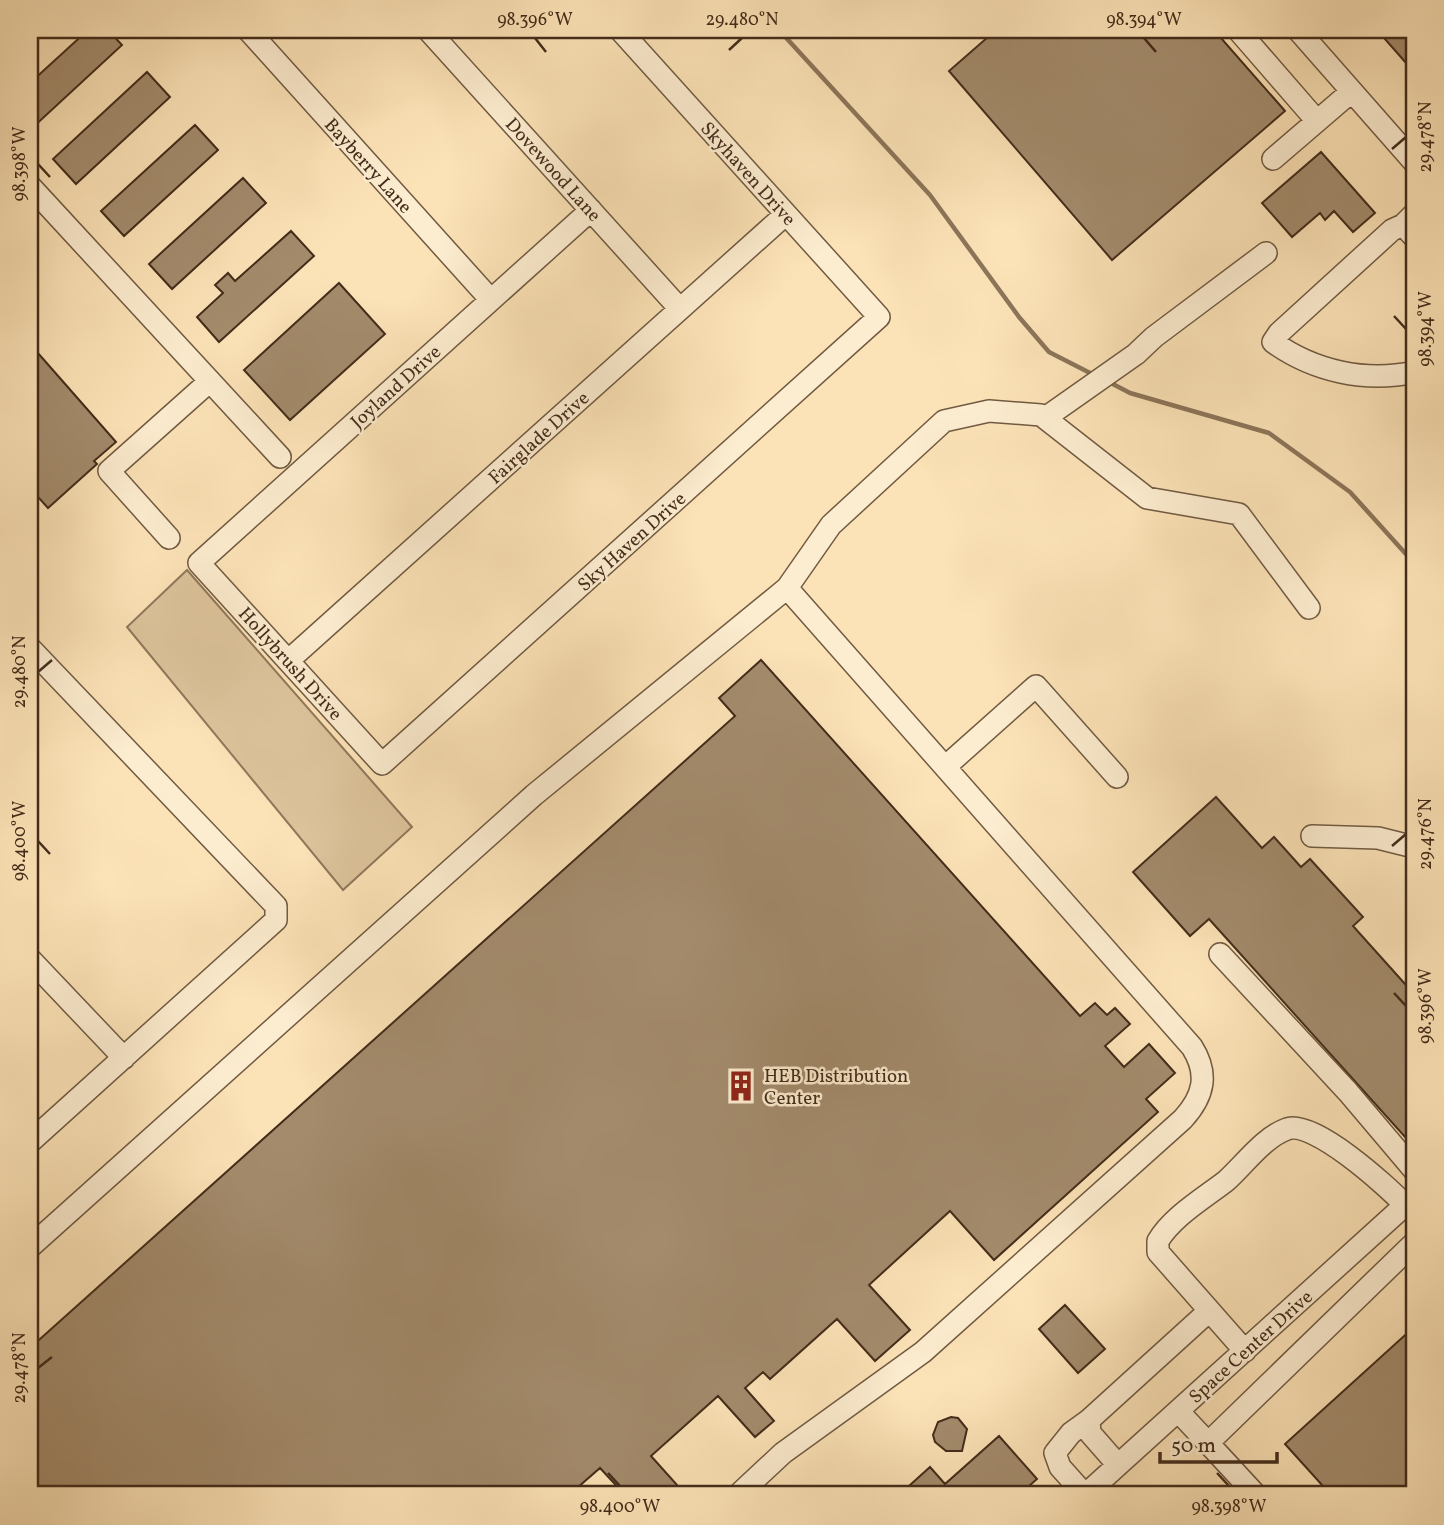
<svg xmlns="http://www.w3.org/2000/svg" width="1444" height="1525" font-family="Vollkorn,serif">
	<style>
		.green { fill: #ddc49c; stroke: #90785c; stroke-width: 2 }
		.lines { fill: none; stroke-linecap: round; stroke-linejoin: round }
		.stream { stroke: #8c7559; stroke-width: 4.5 }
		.building { fill: #a38b6c; stroke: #432c1b; stroke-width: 2 }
		.minor-casing { stroke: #715a42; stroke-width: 24 }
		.minor { stroke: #fdedd0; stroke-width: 21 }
		.ticks { fill: none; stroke: #432c1b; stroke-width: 2.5 }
		.labels { text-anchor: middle; stroke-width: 5; stroke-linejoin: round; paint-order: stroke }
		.street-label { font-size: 19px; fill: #432c1b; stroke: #fdedd0 }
		.poi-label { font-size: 19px; fill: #432c1b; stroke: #fdedd0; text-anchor: start }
		.neatline { fill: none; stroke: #432c1b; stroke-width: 2.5 }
		.ticks-label { font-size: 18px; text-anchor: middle; fill: #432c1b }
	</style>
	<rect width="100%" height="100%" fill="#fce3b7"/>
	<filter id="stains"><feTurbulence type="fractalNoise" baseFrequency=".00286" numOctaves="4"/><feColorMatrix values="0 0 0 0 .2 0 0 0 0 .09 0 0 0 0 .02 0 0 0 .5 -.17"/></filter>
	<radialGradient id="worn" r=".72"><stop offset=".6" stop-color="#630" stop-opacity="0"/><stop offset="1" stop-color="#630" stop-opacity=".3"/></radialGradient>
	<path class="green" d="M187 570 412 827 343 890 127 627Z"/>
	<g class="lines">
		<path class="stream" d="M779 30 930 195 1019 317 1049 352 1094 375
			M1109 382 1130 393 1269 433 1350 492 1414 563"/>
	</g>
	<path class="building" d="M88 30H108L122 45 30 130V83Z
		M996 30H1214L1285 111 1112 260 949 71Z
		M1377 30H1414V72Z
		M147 72 170 97 76 184 53 159Z
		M195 125 218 150 124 236 101 211Z
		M1321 152 1375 213 1353 232 1334 211 1325 220 1320 213 1292 237 1262 203Z
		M243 178 266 203 172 289 149 264Z
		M291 231 314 256 219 342 197 317 223 293 215 285 228 273 235 281Z
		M339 283 385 334 290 420 244 370Z
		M30 344 116 442 94 461 97 464 48 508 30 488Z
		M761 660 1080 1016 1095 1003 1107 1015 1115 1008 1130 1024 1105 1046 1124 1067 1149 1044 1175 1073 1146 1099 1158 1112 994 1260 950 1211 869 1285 910 1330 875 1361 837 1319 770 1379 763 1372 745 1388 774 1421 755 1437 718 1396 651 1456 686 1495H625L600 1468 569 1495H30V1348L735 716 719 698Z
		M1216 797 1262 848 1274 837 1301 867 1310 859 1363 917 1353 926 1414 994V1147L1209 919 1190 936 1133 872Z
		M1065 1305 1105 1349 1078 1373 1039 1329Z
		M1414 1327V1495H1331L1285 1444Z
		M951 1417 958 1418 967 1429 962 1451H946L935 1442 933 1435 938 1422Z
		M999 1436 1037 1479 1019 1495H899L930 1467 945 1484Z"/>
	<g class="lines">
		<g class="minor-casing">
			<path id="minor" d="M248 30 491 300
				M428 30 680 309
				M1238 30 1317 121
				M1298 30 1414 162
				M1273 159 1351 92
				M30 186 280 457
				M591 210 199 563 382 764 879 317 620 30
				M1414 214 1403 225 1414 237
				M1403 225 1392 230 1279 333 1273 342C1313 371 1366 383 1414 372
				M1045 418 1136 354 1154 337 1266 253
				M169 538 109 471 210 381
				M787 588 831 525 944 421 989 411 1041 415 1147 498 1239 514 1309 608
				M30 648 276 906V920L30 1142
				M289 660 786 214
				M945 767 1036 686 1117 777
				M1312 836 1378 838 1414 847
				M1220 954 1348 1092 1414 1170
				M30 959 124 1058
				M30 1247 534 795 787 588 1192 1047C1209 1074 1204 1096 1183 1119L923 1352 783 1453 738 1495
				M1245 1351 1158 1252V1241C1172 1217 1204 1198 1226 1181 1244 1165 1264 1137 1287 1129 1313 1119 1387 1186 1405 1205
				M1178 1411 1208 1443 1414 1243
				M1208 1443 1256 1495
				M1118 1465 1090 1433 1089 1420 1209 1311
				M1085 1495 1414 1197
				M1085 1495 1060 1467 1055 1453 1071 1433 1089 1420"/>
		</g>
		<use href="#minor" class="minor"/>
	</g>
	<path class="ticks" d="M535 38 546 52M1144 38 1156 52M729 50 742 38M1392 149 1406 137M38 164 50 177M1394 316 1406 329M38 672 52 660M38 841 50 854M1392 846 1406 834M1394 993 1406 1006M38 1368 52 1357M608 1473 620 1486M1217 1473 1229 1486"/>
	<defs>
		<g id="building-bare" transform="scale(2.415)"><path d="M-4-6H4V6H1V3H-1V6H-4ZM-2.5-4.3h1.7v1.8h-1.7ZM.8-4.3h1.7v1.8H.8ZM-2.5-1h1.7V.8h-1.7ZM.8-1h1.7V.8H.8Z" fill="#8f2418" stroke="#fdedd0" stroke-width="2.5" paint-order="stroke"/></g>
	</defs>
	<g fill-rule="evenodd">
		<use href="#building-bare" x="741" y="1086"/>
	</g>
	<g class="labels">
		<g class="street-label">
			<text transform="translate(369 165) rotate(48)" y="7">Bayberry Lane</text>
			<text transform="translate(554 169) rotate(48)" y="7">Dovewood Lane</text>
			<text transform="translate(749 173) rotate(48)" y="7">Skyhaven Drive</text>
			<text transform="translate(395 386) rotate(-42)" y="7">Joyland Drive</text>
			<text transform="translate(538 437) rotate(-42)" y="7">Fairglade Drive</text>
			<text transform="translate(631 541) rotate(-42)" y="7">Sky Haven Drive</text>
			<text transform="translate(291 663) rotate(48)" y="7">Hollybrush Drive</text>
			<text transform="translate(1250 1346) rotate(-42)" y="7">Space Center Drive</text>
		</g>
		<g class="poi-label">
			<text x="764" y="1082">HEB Distribution<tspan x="764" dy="22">Center</tspan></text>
		</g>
	</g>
	<rect width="1444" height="1525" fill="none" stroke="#fce3b7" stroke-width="77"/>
	<path d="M1160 1452v10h117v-10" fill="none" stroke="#432c1b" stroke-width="3.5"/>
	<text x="1171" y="1452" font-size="21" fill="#432c1b" stroke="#fdedd0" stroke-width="5" paint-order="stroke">50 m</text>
	<rect x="38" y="38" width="1368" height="1448" class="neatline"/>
	<g class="ticks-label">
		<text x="535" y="25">98.396°W</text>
		<text x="742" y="25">29.480°N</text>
		<text x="1144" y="25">98.394°W</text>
		<text transform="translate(1425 137) rotate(-90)" y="6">29.478°N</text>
		<text transform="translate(19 164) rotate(-90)" y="6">98.398°W</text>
		<text transform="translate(1425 329) rotate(-90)" y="6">98.394°W</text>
		<text transform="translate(19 672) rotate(-90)" y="6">29.480°N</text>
		<text transform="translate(1425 834) rotate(-90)" y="6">29.476°N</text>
		<text transform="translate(19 841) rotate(-90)" y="6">98.400°W</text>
		<text transform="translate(1425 1006) rotate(-90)" y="6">98.396°W</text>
		<text transform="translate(19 1368) rotate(-90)" y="6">29.478°N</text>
		<text x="620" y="1512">98.400°W</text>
		<text x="1229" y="1512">98.398°W</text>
	</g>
	<rect width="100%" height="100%" filter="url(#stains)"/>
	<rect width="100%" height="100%" fill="url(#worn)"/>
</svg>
